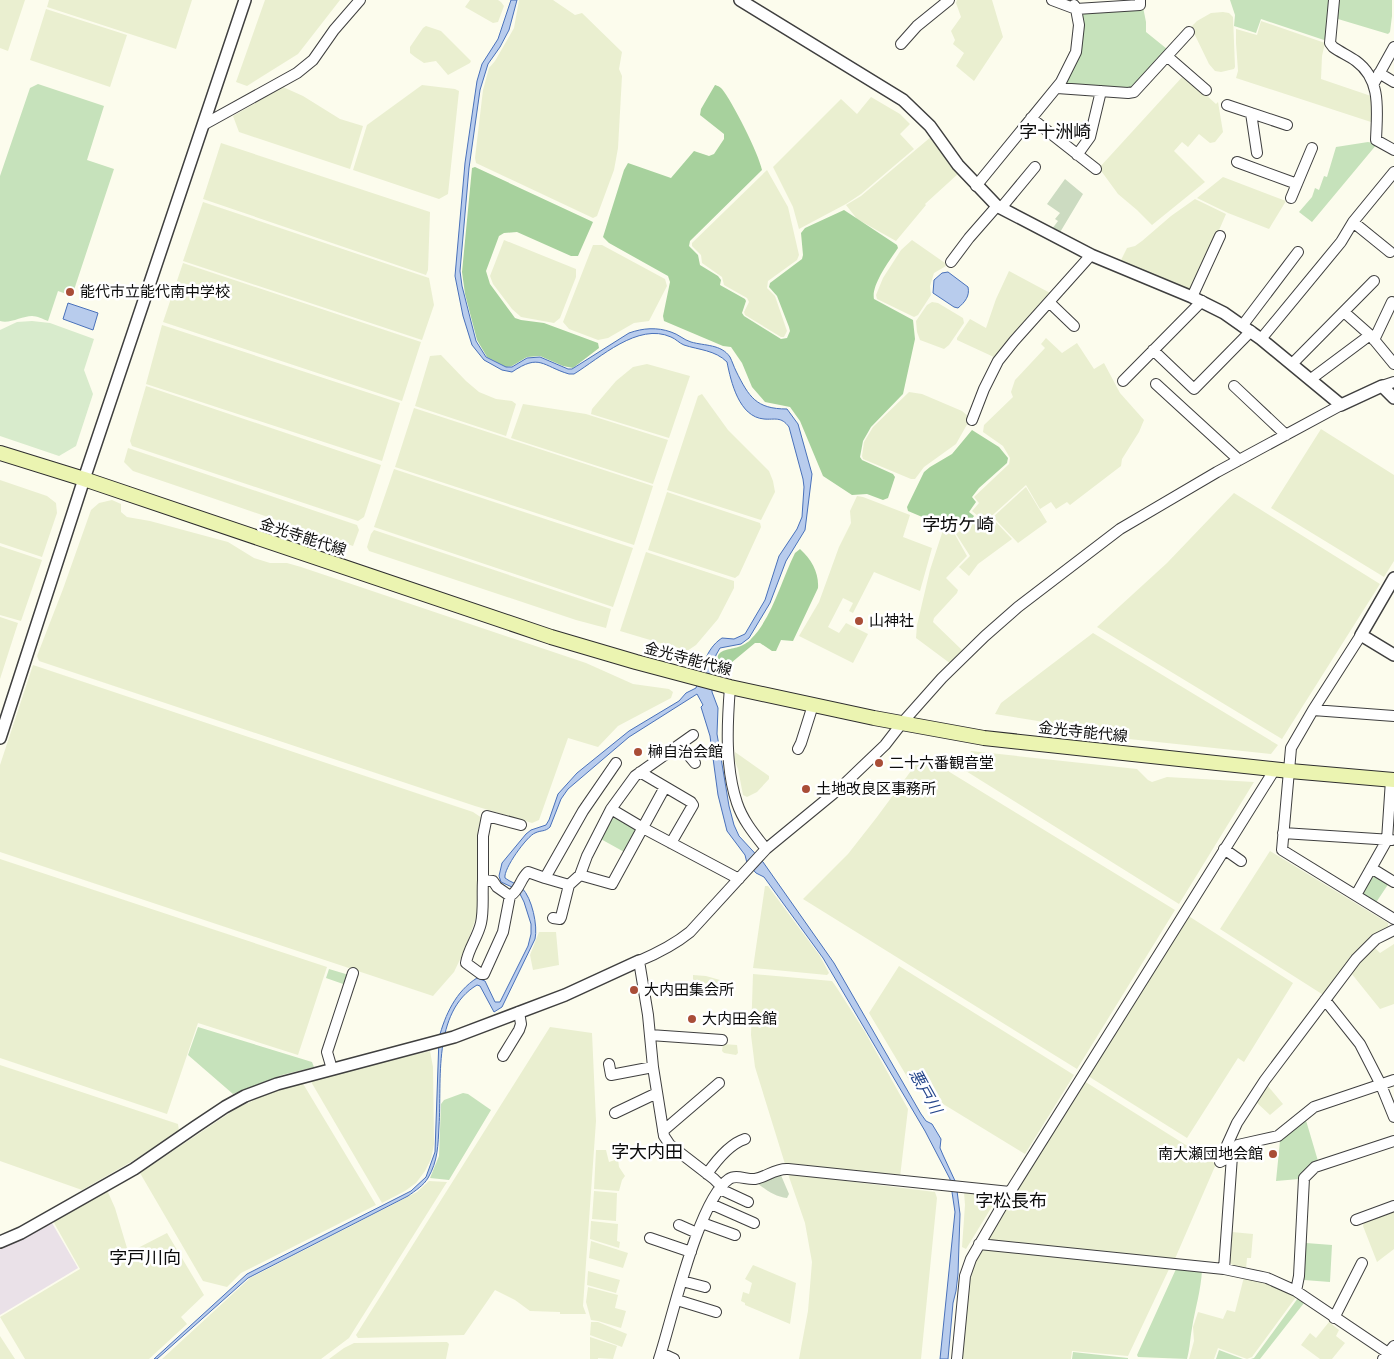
<svg xmlns="http://www.w3.org/2000/svg" width="1394" height="1359" font-family="Lora,'Noto Sans JP',serif">
	<style>
		.industrial { fill: #eae1e8 }
		.farmland { fill: #eaefd0 }
		.green { fill: #c6e2bb }
		.forest { fill: #a7d19d }
		.cemetery { fill: #ccdbc1 }
		.pitch { fill: #d8ebcc }
		.water { fill: #b8cced; stroke: #4971ba }
		.lines { fill: none; stroke-linecap: round; stroke-linejoin: round }
		.minor-casing { stroke: #3f3f3f; stroke-width: 12 }
		.tertiary-casing { stroke: #3f3f3f; stroke-width: 14 }
		.secondary-casing { stroke: #2e2e2e; stroke-width: 16 }
		.minor { stroke: #fff; stroke-width: 10 }
		.tertiary { stroke: #fff; stroke-width: 11 }
		.secondary { stroke: #ebf4b1; stroke-width: 14 }
		.poi-dot { fill: #a94d37; stroke: #fff; stroke-width: 2 }
		.labels { text-anchor: middle; stroke-width: 5; stroke-linejoin: round; paint-order: stroke }
		.poi-label { font-size: 15px; fill: #0c0c0c; stroke: #fff; text-anchor: start }
		.street-label { font-size: 15px; fill: #0c0c0c; stroke: #fff }
		.water-label { font-size: 16px; font-style: italic; fill: #26478c; stroke: #fff }
		.quarter-label { font-size: 18px; fill: #0c0c0c; stroke: #fff }
	</style>
	<rect width="100%" height="100%" fill="#fcfced"/>
	<path class="industrial" d="M52 1223 78 1268 0 1315V1247Z"/>
	<path class="farmland" d="M0 0H25L8 51 0 48Z
		M49 0H192L176 49 47 7Z
		M265 0H340L298 54 247 86 236 82Z
		M470 0H498L501 2 504 6 498 22 493 23 465 7Z
		M519 0H553L575 15 582 13 622 52 619 69 622 76 618 148 614 170 597 216 593 218 476 163 475 158 483 90 489 68 495 61 514 28Z
		M957 0H992L1003 37 974 81 956 66 964 53 953 44 955 40 951 31 961 17 956 3Z
		M46 9 127 35 110 87 30 60Z
		M1223 12 1229 13 1233 17 1235 67 1234 69 1221 72 1215 71 1209 64 1191 27 1197 21 1211 13Z
		M1261 21 1325 43 1322 56 1321 79 1371 96 1374 115 1372 121 1371 122 1236 78 1238 71 1236 43V29L1257 35Z
		M426 26 441 31 471 61 470 63 448 75 436 61 424 63 415 57 410 53V47L423 28Z
		M1184 75 1216 104 1218 102 1223 132 1215 142 1210 143 1199 134 1188 147 1182 142 1174 151 1205 182 1152 225 1137 210 1118 194 1099 168Z
		M422 85 455 89 459 91 448 194 439 199 353 170 367 125Z
		M283 87 303 96 340 119 363 126 350 169 239 132 233 116Z
		M871 97 900 114 910 124 900 134 914 149 861 194 846 204 799 229 793 207 773 167 841 99 857 114Z
		M932 136 959 173 925 204 926 205 896 241 857 219 846 205 861 196Z
		M221 143 430 212 428 270 426 275 203 199Z
		M767 170 788 207 799 255 797 260 768 281 767 288 775 296 787 331 784 337H781L745 315 744 312 749 302 747 298 724 285 722 277 702 263 701 255 692 246V243Z
		M1223 177 1286 201 1269 229 1228 213 1197 198Z
		M1195 199 1226 214 1192 293 1120 262 1127 248 1135 246 1142 241 1171 216Z
		M203 202 429 278 434 305 422 340 183 261Z
		M504 240 576 269V277L560 318 554 323 521 317 512 309 493 284 490 276Z
		M912 240 945 263 946 266 934 273 930 286 931 295 918 315 914 317 877 299 876 295 883 278 901 250Z
		M593 245H602L665 279 667 286 649 321 634 323 608 338 598 340 569 329 563 322Z
		M183 263 421 342 402 401 163 322Z
		M1009 271 1052 294 996 358 957 340V338L970 319 986 328 996 299Z
		M932 302 938 303 963 318 964 323 949 345 944 349 920 340 917 332 916 321 927 305Z
		M162 325 400 403 382 461 146 384Z
		M1046 338 1062 353 1077 343 1094 369 1104 363 1120 393 1144 420 1139 432 1122 459 1121 466 1070 505 1067 502 1056 509 1051 502 1040 509 1026 485 985 522 972 511 979 503 974 497 1009 464 1010 458 1003 446 983 432 984 425 1013 397 1011 392 1015 380 1045 348 1041 344Z
		M441 355 466 381 479 392 496 399 512 401 516 404 506 436 415 406 430 356Z
		M647 364 690 376 669 438 591 414 592 409 616 381 633 367Z
		M146 386 381 465 364 517 358 521 132 446 130 441Z
		M909 392 922 394 962 411 969 417V421L956 444 924 467 915 479H911L863 459 862 456 864 442 873 427Z
		M702 394 728 430 769 471 773 481 775 492 761 520 667 490 698 396Z
		M523 404 586 414 668 440 653 484 511 438Z
		M414 408 653 486 634 545 395 467Z
		M1321 429 1394 475V561L1384 577 1271 508Z
		M128 448 357 525 359 530 353 546 133 471 124 462Z
		M394 469 633 548 613 607 374 527Z
		M0 480 47 496 56 503 57 513 42 557 0 543Z
		M1026 487 1047 522 1018 543 993 517Z
		M667 492 760 523 761 527 739 575 735 578 648 550Z
		M1234 493 1380 584 1282 739 1097 627 1167 563Z
		M857 496 863 497 910 515 903 537 932 548 920 591 874 572 853 613 849 611 853 603 843 598 828 627 839 633 846 623 868 634 853 663 799 636 819 602 839 547 851 523 850 511Z
		M112 500 121 504V512L127 517 150 521 228 542 254 558 270 563H287L301 567 586 663 633 684 669 689 673 692 671 698 618 726 598 747 568 738 539 820 532 823 475 806 39 661 37 656 63 589 91 510 99 503Z
		M977 517 985 524 992 518 1012 539 978 564 969 576 959 567 970 556 956 534Z
		M374 530 611 609 606 628 576 620 369 551 367 547 371 534Z
		M943 530 953 531 967 556 946 578 958 590 957 593 934 618 933 622 963 651 951 664 916 638 917 625 930 570Z
		M0 546 42 560 21 621 0 615Z
		M646 552 734 581V588L718 619 696 645 687 651 620 631Z
		M0 617 18 623 0 679Z
		M1093 633 1278 745 1271 754 1091 735 1088 729 995 714 1001 703Z
		M33 665 473 812 482 818 479 910 464 951 454 972 433 996 0 852V765Z
		M971 751 1137 769 1148 780 1152 782 1167 777 1254 782 1179 904 961 768Z
		M735 752 769 776V779L757 792 747 797 743 795 738 769 734 759Z
		M930 760 1175 910 1077 1069 803 899 848 854 877 817 919 760Z
		M1270 851 1388 923V927L1373 936 1325 996 1220 929Z
		M0 859 327 967 298 1055 198 1023 167 1114 0 1058Z
		M765 886H768L820 956 829 973 827 975 753 968Z
		M1187 915 1293 983 1244 1062 1238 1058 1187 1138 1088 1076Z
		M539 932H556L559 965 533 970 530 955Z
		M1394 944V1004L1380 1009 1351 973 1370 949 1375 948 1380 953Z
		M899 966 1074 1075 1025 1154 912 1085 869 1013Z
		M753 974 832 981 837 988 865 1032 908 1109 900 1177 785 1164 755 1067 751 1035Z
		M693 975 706 976 720 980 718 987 704 983 693 984Z
		M550 1027 592 1033 596 1121 583 1306 586 1314H560V1312L530 1311 515 1300 495 1290 464 1335 358 1338 356 1335Z
		M723 1044 737 1045 738 1053 736 1055 724 1053 722 1051Z
		M430 1051 433 1067 434 1144 431 1159 425 1171 416 1183 405 1191 382 1203 310 1080Z
		M0 1065 178 1124 179 1131 136 1159 82 1190 0 1161Z
		M1084 1081 1216 1164 1174 1261 989 1241 987 1237Z
		M302 1082 376 1205 241 1273 227 1287 203 1281 140 1173 237 1108 274 1091Z
		M1267 1085 1283 1104 1270 1115 1255 1101Z
		M596 1150H606L609 1162 618 1159 619 1167 625 1176 622 1180 619 1191 594 1189Z
		M790 1174 935 1192 937 1198 921 1359H799L808 1311 812 1262 805 1223 789 1177Z
		M429 1181 447 1182 349 1338 321 1359H162L250 1278 417 1192Z
		M107 1190 115 1208 127 1248 132 1251 167 1233 204 1295 181 1317 187 1324 149 1359H25L0 1317 80 1269 53 1221Z
		M594 1191 617 1193 616 1221 592 1219Z
		M964 1192 999 1195 966 1249 962 1247 965 1205Z
		M1394 1209V1249L1377 1262 1363 1226 1364 1222Z
		M591 1221 618 1224 617 1241 620 1242 619 1248 590 1239Z
		M1232 1232 1253 1234 1251 1258H1247L1246 1269 1234 1268 1230 1262Z
		M591 1241 628 1253 623 1268 589 1258Z
		M982 1247 1170 1267 1128 1356 1072 1351 1071 1359H961L969 1276 976 1257Z
		M753 1265 796 1283 790 1324 745 1305V1303L741 1301 743 1292 749 1294 752 1283 745 1279Z
		M588 1271 620 1280 616 1293 587 1285Z
		M1244 1277 1265 1282 1296 1297 1252 1357 1247 1359 1218 1348 1214 1359H1189L1194 1341 1193 1327 1198 1312 1223 1319 1227 1310 1235 1312Z
		M588 1287 618 1295 615 1308 626 1311 621 1328 598 1321 591 1320 586 1302Z
		M591 1322H598L627 1334 622 1347 590 1335Z
		M1329 1322 1339 1330 1336 1336 1345 1343 1332 1359H1320L1301 1345 1310 1333 1316 1338Z
		M0 1336 15 1359H0Z
		M590 1337 617 1346 613 1359 598 1358V1359H590Z
		M447 1342 449 1344 446 1359H329L344 1348 354 1343Z"/>
	<path class="green" d="M1230 0H1331L1328 36 1324 40 1261 19 1256 33 1234 26 1235 15Z
		M1338 0H1392V16L1390 32 1388 34 1338 19Z
		M1143 7 1146 22V32L1167 49 1134 88 1063 86 1083 12Z
		M38 84 104 106 87 160 114 169 72 296 58 291 48 321C43 319 37 316 32 316 22 316 10 324 0 321V176L30 88Z
		M1368 142 1377 144 1312 222 1299 212 1312 197 1315 188 1319 190 1324 176 1327 177 1336 147Z
		M617 816 638 828 626 853 599 838 609 817Z
		M1376 875 1389 883 1375 904 1362 895 1371 876Z
		M329 969 349 975 346 985 326 978Z
		M198 1027 312 1062 314 1067 282 1075 233 1094 188 1055Z
		M463 1093 468 1094 491 1110 449 1180 430 1178 439 1156 441 1104 444 1100Z
		M1305 1117 1318 1161 1301 1173 1299 1179 1276 1181 1280 1141Z
		M1306 1243 1332 1245 1330 1282 1304 1280Z
		M1176 1269 1202 1270C1201 1290 1195 1309 1192 1328 1190 1339 1190 1348 1187 1359L1138 1357 1137 1355Z
		M1298 1298 1304 1303 1260 1359H1251L1254 1358Z
		M1219 1350 1243 1359H1216Z
		M1073 1352 1128 1358V1359H1072Z"/>
	<path class="forest" d="M715 85C718 86 719 86 722 89 732 101 759 154 762 170L690 241 689 246 698 255 700 265 718 276 721 280 720 285 745 299 746 301 742 313 744 316 781 339 787 338 790 331 789 327 777 296 769 287 770 283 802 259 803 255 801 233 805 228 844 210 897 245 898 248C890 260 871 285 874 299L913 320 915 339 903 394 871 427 863 441 860 457 862 460 893 474 895 477 888 498 883 500 867 494 852 495 823 476 800 421 790 407 765 402 752 387 742 363 731 347 723 346 664 321 663 316 670 282 668 276 609 243 603 237 624 170 628 163 671 178 694 151 709 156 714 154 724 139V134L700 115 701 109Z
		M475 167 593 222 578 256H571L517 232 504 233 499 236 486 271 490 284 515 318 521 320 544 323 598 343 599 348 573 368 563 366 540 356 527 357 512 366 506 367 487 357 477 340 465 294 462 272 472 168Z
		M972 430 999 447 1008 458 1007 463 979 488 972 497 976 502 969 512 974 516 972 519 946 527 908 511 907 507 924 472 930 467 952 454Z
		M800 549C812 560 819 573 818 588L793 641 781 640 776 651H772L760 643H755L725 668 720 667C711 649 729 650 738 647 742 646 749 642 751 639 772 618 782 579 795 553Z"/>
	<path class="cemetery" d="M1065 179 1083 194 1059 234 1052 229 1058 221 1055 219 1060 213 1047 204Z
		M780 1173 789 1194 787 1198C775 1197 766 1190 757 1183Z"/>
	<path class="pitch" d="M32 321 50 323 94 339 84 370 93 394 76 446 59 456 0 436V330L17 322Z"/>
	<path class="water" d="M511 0H517L509 30 500 47 488 64 480 90 469 168 460 271 462 286 476 341 486 357 506 367H512L527 358 540 357 568 369H572L629 333C643 328 657 327 671 332 678 334 684 340 691 342 705 346 721 344 730 357 732 361 734 367 736 371 749 397 756 409 787 409L798 424 812 474 805 530 786 561 770 603 749 638 741 644 720 648 716 655 712 670V692L718 708 717 734 729 806 734 825 739 836 763 862 834 963 921 1114 926 1121 932 1124 941 1139 940 1148 943 1155 956 1183 960 1214 958 1274 956 1291 953 1303 948 1359H940L955 1212 950 1179 925 1131 823 958 764 877 756 873 747 863 745 855 727 831 718 795 710 736 701 707 703 705 697 694 629 737 568 789 561 799 550 827C545 832 541 830 535 833 527 836 503 869 505 878 510 882 518 884 522 888 532 898 538 926 535 939L502 1007 494 1012 480 986 477 985C432 1012 442 1081 439 1126 438 1145 438 1161 428 1178 424 1185 415 1191 408 1196L248 1278 157 1359H154L247 1274 411 1191 426 1177 435 1152 439 1038C445 1015 456 991 477 978L485 981 495 1002H500L528 946 531 934V924L524 902 520 894 514 888 501 882 499 876 502 863 526 834 531 830 546 825 549 820 558 794 577 773 629 731 679 701 686 693 696 688C702 670 705 649 722 638L734 639 745 634 765 600 779 556 797 529 802 517 804 487 803 479 789 427C781 416 775 420 764 419 739 417 731 382 727 362 715 350 699 350 684 345 679 343 676 339 671 337 638 322 600 358 574 374H569C542 366 540 353 512 372L502 370 484 360 472 345 463 316 455 276 465 163 477 81 482 64 498 39Z
		M948 272 968 287C970 296 965 302 958 308L954 307 933 293 934 280 942 273Z
		M68 303 98 313 93 330 63 319Z"/>
	<g class="lines">
		<g class="minor-casing">
			<path id="minor" d="M1334 0 1330 43 1333 47C1340 52 1349 56 1356 61 1382 80 1377 111 1376 140L1394 150
				M1074 5 1076 9 1140 5V0
				M901 44 917 26 949 0
				M1168 57 1206 90
				M1379 73 1394 82
				M1374 83 1394 47
				M1057 88 1128 93 1134 92 1189 32
				M1227 105 1287 125
				M1251 113 1257 153
				M1031 118 1096 169
				M203 125 297 73 313 60 334 30 360 0
				M1077 155 1090 137 1101 91
				M1237 162 1297 184
				M976 186 1061 82 1076 52 1079 25 1076 9 1052 0
				M1291 198 1312 148
				M1001 208 1035 167
				M1353 222 1390 252
				M951 262 969 238 997 206
				M1192 297 1220 236
				M1049 302 1074 326
				M1242 326 1298 252
				M1371 336 1394 364
				M1261 339 1341 242 1353 222 1394 172
				M1374 340 1392 302
				M1153 350 1194 389 1251 331
				M1292 364 1374 281
				M1311 379 1370 335 1344 312
				M1123 381 1202 301
				M1156 384 1239 460
				M1234 386 1286 435
				M1382 386 1394 382
				M972 420 984 389 998 361 1014 341 1091 255
				M1361 635 1313 710 1291 748 1282 850 1394 919
				M730 687C727 725 725 767 737 803 743 821 755 835 766 849
				M1313 710 1394 716
				M680 745 695 763
				M798 749 801 743 813 705
				M640 772 691 802 693 805 671 843
				M665 787 612 884 580 875 587 856 611 809 635 776 693 735
				M611 809 643 828 739 879
				M521 825 487 816 483 836V880L493 881 497 887 510 896C520 890 520 879 528 872L545 878
				M1283 833 1392 840
				M1224 849 1241 861
				M1371 868 1394 882
				M483 880C482 895 484 909 481 923 478 937 468 949 466 963L481 974H484L503 932 510 896
				M569 885 545 878 583 811 616 763
				M1356 895 1387 840 1391 780
				M553 918 560 919 561 917 569 885 580 875
				M1325 1000 1360 1044 1381 1085 1394 1117
				M650 1035 722 1040
				M503 1056 519 1030 521 1024 519 1012
				M609 1064 611 1075 653 1067
				M332 1069 327 1052 353 973
				M615 1113 657 1093
				M663 1131 719 1083
				M1232 1156 1228 1150 1227 1145 1237 1123 1265 1080 1356 959 1376 939 1394 930
				M1220 1162 1232 1156
				M707 1174C716 1161 729 1144 745 1139
				M748 1202 720 1189 719 1184 714 1179 670 1145 664 1136 653 1067 648 1015 639 961C658 953 674 945 690 932L766 849 839 789 885 745 902 723 942 678 985 636 1018 607 1120 529 1217 472 1341 405
				M711 1204 754 1223
				M1356 1220 1394 1206
				M702 1223 735 1235
				M679 1225 697 1233
				M650 1238 691 1252
				M979 1244 1224 1269 1267 1278 1296 1291 1394 1357
				M1224 1269 1232 1156 1238 1145 1278 1136 1314 1107 1394 1080
				M682 1281 705 1287
				M1296 1291 1299 1276 1304 1178 1315 1167 1394 1141
				M677 1300 716 1312
				M1334 1318 1362 1263
				M661 1353 674 1359
				M659 1359C672 1320 698 1200 729 1179 736 1174 747 1180 755 1179 767 1177 775 1168 788 1169L1010 1192
				M957 1359 965 1276 971 1259 1010 1192 1275 769
				M1383 1359 1394 1346"/>
		</g>
		<g class="tertiary-casing">
			<path id="tertiary" d="M740 0 903 100 930 126 958 165 997 206 1091 255 1192 297 1224 313 1261 339 1341 405 1382 386 1394 398
				M1394 578 1361 635 1394 655
				M0 738 84 479 245 0
				M0 1242 21 1233 134 1169 195 1127 225 1107 245 1096 277 1084 454 1037 565 995 639 961"/>
		</g>
		<g class="secondary-casing">
			<path id="secondary" d="M0 453 84 479 551 637 636 662 730 687 874 718 984 738 1290 771 1394 780"/>
		</g>
		<use href="#minor" class="minor"/>
		<use href="#tertiary" class="tertiary"/>
		<use href="#secondary" class="secondary"/>
	</g>
	<g class="poi-dot">
		<circle cx="70" cy="292" r="5"/>
		<circle cx="859" cy="621" r="5"/>
		<circle cx="638" cy="752" r="5"/>
		<circle cx="879" cy="763" r="5"/>
		<circle cx="806" cy="789" r="5"/>
		<circle cx="634" cy="990" r="5"/>
		<circle cx="692" cy="1019" r="5"/>
		<circle cx="1273" cy="1154" r="5"/>
	</g>
	<g class="labels">
		<g class="poi-label">
			<text x="80" y="297">能代市立能代南中学校</text>
			<text x="869" y="626">山神社</text>
			<text x="648" y="757">榊自治会館</text>
			<text x="889" y="768">二十六番観音堂</text>
			<text x="816" y="794">土地改良区事務所</text>
			<text x="644" y="995">大内田集会所</text>
			<text x="702" y="1024">大内田会館</text>
			<text x="1263" y="1159" text-anchor="end">南大瀬団地会館</text>
		</g>
		<g class="street-label">
			<text transform="translate(303 537) rotate(18)" y="5">金光寺能代線</text>
			<text transform="translate(688 659) rotate(15)" y="5">金光寺能代線</text>
			<text transform="translate(1083 732) rotate(6)" y="5">金光寺能代線</text>
		</g>
		<g class="water-label">
			<text transform="translate(926 1091) rotate(61)" y="6">悪戸川</text>
		</g>
		<g class="quarter-label">
			<text x="1055" y="138">字十洲崎</text>
			<text x="958" y="531">字坊ケ崎</text>
			<text x="647" y="1158">字大内田</text>
			<text x="1011" y="1207">字松長布</text>
			<text x="145" y="1264">字戸川向</text>
		</g>
	</g>
</svg>
